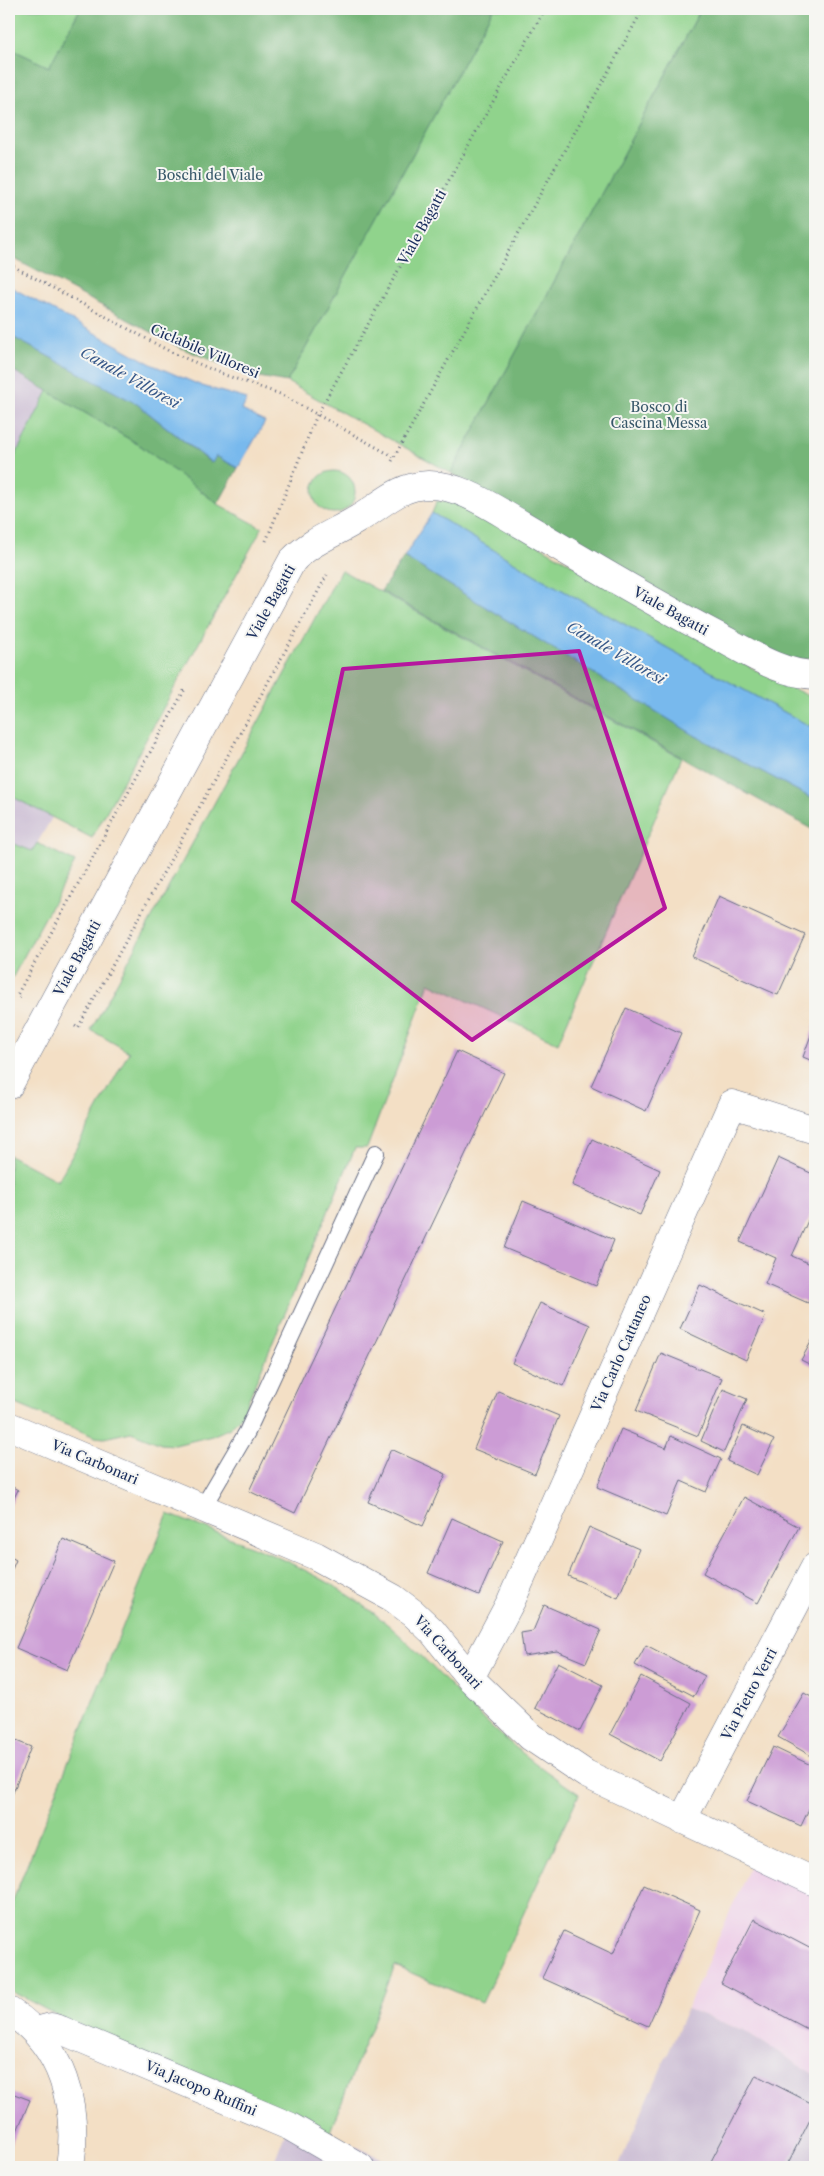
<svg xmlns="http://www.w3.org/2000/svg" width="824" height="2176" font-family="'Libre Caslon Text',serif">
	<style>
		.built { fill: #eed0e8 }
		.industrial { fill: #ccbed4 }
		.green { fill: #90d38c; stroke: #568175 }
		.forest { fill: #74b578; stroke: #48726b }
		.water { fill: #78b9ed; stroke: #4a74a6 }
		.building { fill: #cc9cd5 }
		.lines { fill: none; stroke-linecap: round; stroke-linejoin: round }
		.service-casing { stroke: #676d82; stroke-width: 18 }
		.minor-casing { stroke: #676d82; stroke-width: 29 }
		.tertiary-casing { stroke: #676d82; stroke-width: 29 }
		.path { stroke: #676d82; stroke-width: 3; stroke-dasharray: 1 4; stroke-linecap: butt }
		.service { stroke: #fff; stroke-width: 16 }
		.minor { stroke: #fff; stroke-width: 28 }
		.tertiary { stroke: #fff; stroke-width: 28 }
		.marked { fill: #b5179e; fill-opacity: 0.2; stroke: #b5179e; stroke-width: 4; stroke-linejoin: round }
		.labels { text-anchor: middle; stroke-width: 4; stroke-linejoin: round; paint-order: stroke }
		.park-label { font-size: 14px; fill: #38586a; stroke: #f6f6f2 }
		.street-label { font-size: 14px; fill: #1b2f5e; stroke: #f6f6f2 }
		.water-label { font-size: 15px; font-style: italic; fill: #375889; stroke: #f6f6f2 }
	</style>
	<rect width="100%" height="100%" fill="#f6f6f2"/>
	<filter id="ink" filterUnits="userSpaceOnUse"><feTurbulence type="fractalNoise" baseFrequency=".02" numOctaves="2"/><feDisplacementMap in="SourceGraphic" scale="10" xChannelSelector="R" yChannelSelector="G"/><feConvolveMatrix kernelMatrix="1 2 1 2 8 2 1 2 1" color-interpolation-filters="sRGB"/></filter>
	<filter id="wash" filterUnits="userSpaceOnUse"><feTurbulence type="fractalNoise" baseFrequency=".0096" numOctaves="4" result="noise"/><feDisplacementMap in="SourceGraphic" scale="20" xChannelSelector="R" yChannelSelector="G"/><feGaussianBlur stdDeviation="1.12" result="paint"/><feColorMatrix in="noise" values="0 0 0 0 0 0 0 0 0 0 0 0 0 0 0 0 0 1.4 0 .05"/><feComposite in="paint" operator="in"/></filter>
	<g filter="url(#wash)">
		<rect width="100%" height="100%" fill="#f3dfc5"/>
		<path class="built" d="M751 1864 815 1893V2075L743 2030 687 2009Z"/>
		<path class="industrial" d="M9 368 48 391 9 468Z
			M9 795 53 816 32 852 9 842Z
			M687 2009 743 2030 815 2075V2167H618Z
			M291 2117 329 2134 401 2167H272Z"/>
		<path class="green" d="M9 9H80L49 67 9 48Z
			M493 9H701L451 473 287 382Z
			M48 391 141 446 218 504 262 528 92 838 9 795V468Z
			M313 492a21 21 0 1 1 42 0a21 21 0 1 1-42 0Z
			M437 501 454 502 483 513 761 673 815 699V729L542 579 432 513Z
			M341 570 681 758 558 1043 429 983 367 1148H355L242 1415 230 1428 212 1436 175 1445 161 1444 131 1432 104 1438 95 1437 9 1401V1155L58 1181 129 1052 91 1030Z
			M9 842 32 851 37 843 75 862 9 984Z
			M168 1514C239 1542 315 1566 375 1614 418 1648 452 1690 492 1727 519 1752 549 1774 579 1794L482 2003 395 1966 329 2134 58 2016 9 1990V1910Z"/>
		<path class="forest" d="M80 9H493L287 382 248 375 181 348 9 256V48L49 67Z
			M701 9H815V656L802 660 782 657 686 613 451 473Z
			M9 335 137 404 211 463 216 456 238 468 218 504 141 446 9 368Z
			M404 557 696 736 815 800V831L381 591Z"/>
		<path class="water" d="M9 286 153 365 202 386 247 399 242 410 265 422 238 468 216 456 212 463 137 404 9 335Z
			M432 513 542 579 815 729V800L696 736 404 557Z"/>
		<g id="blocks">
			<path class="building" d="M719 896 805 935 778 995 692 957Z
				M626 1008 681 1033 646 1111 591 1086Z
				M815 1024V1062L803 1057Z
				M457 1051 504 1073 295 1513 249 1491Z
				M592 1139 660 1170 640 1215 572 1185Z
				M778 1158 815 1175V1205L792 1256 815 1266V1287L808 1303 765 1284 776 1258 740 1242Z
				M523 1201 614 1240 596 1286 504 1248Z
				M700 1285 766 1315 746 1360 680 1329Z
				M540 1303 590 1325 563 1386 512 1363Z
				M815 1335V1367L801 1360Z
				M661 1353 722 1378 698 1436 636 1411Z
				M723 1389 747 1399 724 1452 701 1441Z
				M498 1391 559 1416 535 1474 474 1449Z
				M743 1426 774 1440 757 1475 727 1461Z
				M621 1429 666 1448 671 1436 721 1459 706 1492 681 1481 666 1516 597 1487Z
				M391 1449 446 1474 423 1526 368 1502Z
				M9 1485 18 1490 9 1508Z
				M744 1497 799 1527 758 1603 703 1573Z
				M452 1518 503 1541 479 1595 428 1573Z
				M589 1527 639 1549 618 1598 568 1576Z
				M63 1539 114 1561 67 1670 16 1648Z
				M9 1556 16 1560 9 1576Z
				M544 1605 601 1630 586 1663 557 1651 524 1656 521 1633 533 1631Z
				M646 1645 705 1676 694 1696 635 1665Z
				M558 1662 603 1685 580 1731 535 1708Z
				M641 1676 691 1703 660 1761 610 1734Z
				M804 1693 815 1699V1758L778 1737Z
				M9 1738 31 1747 9 1803Z
				M773 1747 815 1767V1796L801 1826 747 1801Z
				M644 1885 700 1910 648 2026 542 1978 564 1931 613 1954Z
				M754 1919 815 1951V2033L721 1983Z
				M756 2075 815 2105V2110L786 2167H708Z
				M9 2092 30 2100 10 2148H9Z"/>
		</g>
	</g>
	<g filter="url(#ink)">
		<use href="#blocks" fill-opacity="0" stroke="#676d82" stroke-width="1"/>
		<g class="lines">
			<g class="service-casing">
				<path id="service" d="M203 1507 247 1432 376 1153"/>
			</g>
			<g class="minor-casing">
				<path id="minor" d="M9 1085 292 561C311 541 335 533 358 519 382 505 398 486 428 485 460 484 494 509 521 524 587 563 653 603 721 638 751 654 781 674 815 675
					M9 1426 316 1556 393 1598 413 1613 432 1631 470 1678 531 1737 586 1774 815 1882
					M470 1678 511 1601 732 1104 815 1130
					M682 1820 815 1567
					M36 2031 51 2027 61 2030 289 2126 360 2167"/>
			</g>
			<g class="tertiary-casing">
				<path id="tertiary" d="M9 2011C63 2044 79 2107 70 2167"/>
			</g>
			<path class="path" d="M9 264 169 351 222 374 280 394 394 457
				M392 461 643 9
				M266 541 317 415 545 9
				M20 997 17 995 185 689
				M75 1026 78 1028 327 575"/>
			<use href="#service" class="service"/>
			<use href="#minor" class="minor"/>
			<use href="#tertiary" class="tertiary"/>
		</g>
	</g>
	<path class="marked" d="M579 651 665 908 472 1040 293 901 343 669Z"/>
	<g class="labels">
		<g class="park-label">
			<text x="210" y="180">Boschi del Viale</text>
			<text x="659" y="412">Bosco di<tspan x="659" dy="16">Cascina Messa</tspan></text>
		</g>
		<g class="street-label">
			<text transform="translate(422 227) rotate(-61)" y="5">Viale Bagatti</text>
			<text transform="translate(205 351) rotate(23)" y="5">Ciclabile Villoresi</text>
			<text transform="translate(271 602) rotate(-61)" y="5">Viale Bagatti</text>
			<text transform="translate(671 611) rotate(29)" y="5">Viale Bagatti</text>
			<text transform="translate(77 958) rotate(-62)" y="5">Viale Bagatti</text>
			<text transform="translate(621 1353) rotate(-66)" y="5">Via Carlo Cattaneo</text>
			<text transform="translate(95 1462) rotate(23)" y="5">Via Carbonari</text>
			<text transform="translate(448 1652) rotate(48)" y="5">Via Carbonari</text>
			<text transform="translate(749 1694) rotate(-62)" y="5">Via Pietro Verri</text>
			<text transform="translate(201 2088) rotate(23)" y="5">Via Jacopo Ruffini</text>
		</g>
		<g class="water-label">
			<text transform="translate(130 378) rotate(29)" y="5">Canale Villoresi</text>
			<text transform="translate(616 653) rotate(30)" y="5">Canale Villoresi</text>
		</g>
	</g>
	<rect width="824" height="2176" fill="none" stroke="#f6f6f2" stroke-width="30"/>
</svg>
